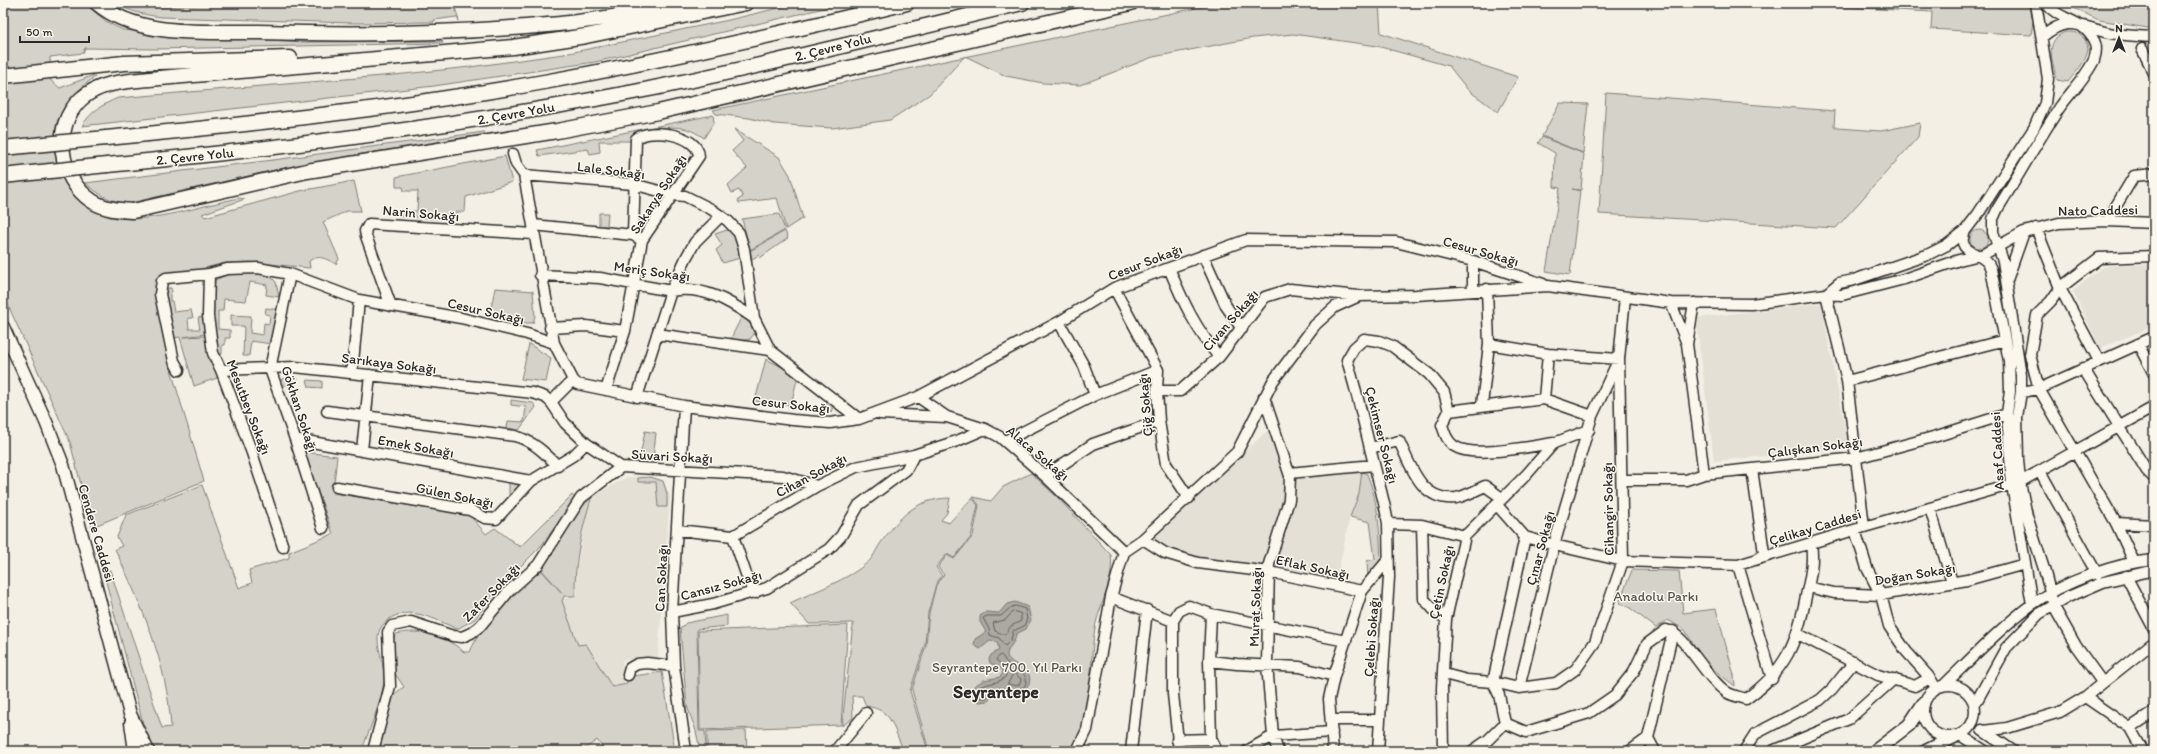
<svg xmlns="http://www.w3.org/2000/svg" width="2157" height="754" font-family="Itim,sans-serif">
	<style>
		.built { fill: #e4e0d6 }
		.green { fill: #d5d2c9; stroke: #807e7a }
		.water { fill: #aca9a2; stroke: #787772 }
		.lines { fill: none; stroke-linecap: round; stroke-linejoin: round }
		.shore { stroke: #5f5d5b; stroke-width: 1 }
		.minor-casing { stroke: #2b2b2b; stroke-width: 13 }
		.major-casing { stroke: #2b2b2b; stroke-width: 15 }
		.highway-casing { stroke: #2b2b2b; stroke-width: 17 }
		.minor { stroke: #fbf7ec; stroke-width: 10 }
		.major { stroke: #fbf7ec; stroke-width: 12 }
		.highway { stroke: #fbf7ec; stroke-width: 14 }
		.highway-bridge-casing { stroke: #2b2b2b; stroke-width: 17; stroke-linecap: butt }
		.highway-bridge { stroke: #fbf7ec; stroke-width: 14 }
		.labels { text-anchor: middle; stroke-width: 3; stroke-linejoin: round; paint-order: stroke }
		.street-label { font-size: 14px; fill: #2b2b2b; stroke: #fbf7ec }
		.park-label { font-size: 14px; fill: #565552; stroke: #fbf7ec }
		.district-label { font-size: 18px; font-weight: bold; fill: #2b2b2b; stroke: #fbf7ec }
	</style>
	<rect width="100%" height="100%" fill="#f3efe4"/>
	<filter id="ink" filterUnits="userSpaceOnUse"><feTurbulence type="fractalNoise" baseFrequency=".025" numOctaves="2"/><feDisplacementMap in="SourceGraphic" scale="8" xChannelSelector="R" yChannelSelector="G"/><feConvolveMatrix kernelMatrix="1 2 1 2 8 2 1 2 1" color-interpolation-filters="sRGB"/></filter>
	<g filter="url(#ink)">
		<path class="built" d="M2154 264V326L2100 348 2073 291 2101 268 2112 265Z
			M1821 303 1849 448 1714 461 1696 318Z
			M1267 431 1273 435 1284 475 1285 499 1263 568 1209 561 1173 550 1150 538Z
			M1357 470 1362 471 1359 494 1350 517 1336 581 1271 566 1294 476Z
			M651 476 664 481 670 496 658 658 622 660 625 685 608 690 556 612 555 599 576 597V575L585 521 593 496 627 477Z"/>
		<path class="green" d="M3 3H84L107 22 123 30 163 34 304 42 442 41 443 43 154 49 85 48 83 53 50 57 51 81 60 88 94 75 95 77C78 89 65 102 57 122 55 127 56 135 56 140 55 176 79 214 117 218 153 223 203 205 239 198L245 199 202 214 205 217 300 191 354 181 361 211H347L323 222 339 259 336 264C326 259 319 254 309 261L310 268 250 262 225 263 160 279 155 292 172 373 204 481 92 527 70 442 3 294Z
			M116 3H143L162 7 226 3H454L459 21 456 17 434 20V22L353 23 161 17C145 15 130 12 116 3Z
			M799 3H846L595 62 434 86 82 126C91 111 102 105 118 98L394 75 470 67 564 54 729 20Z
			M1220 3H1379L1381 33 1518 77 1498 112 1468 90 1449 66 1377 46 1293 34 1253 38 1153 57 1080 85 1043 83 1006 76 965 56 930 94 890 120 832 128 774 124 749 118 716 114 713 110Z
			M1770 3H2029L2033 21 2031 35 1931 29 1932 12Z
			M2063 3 2154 4V29L2099 20Z
			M2065 32C2073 32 2080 32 2085 40 2095 54 2076 71 2068 82L2057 80C2053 62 2043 41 2065 32Z
			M1606 93 1835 111 1834 126 1837 128 1881 131 1920 123 1918 137 1836 228 1599 214Z
			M1560 103 1588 104 1583 153 1542 136Z
			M713 115 714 122 704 138C679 120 663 129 634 133L633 141H599L600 152 590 154 588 149 539 156 537 150Z
			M734 129 779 157 790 175 803 218 786 229 777 198 739 203 738 200 743 197 739 190 732 193 728 185 747 168 732 151 743 141Z
			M484 132 485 136 368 153 275 170 130 203C111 203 99 194 85 183L273 160Z
			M1542 137 1584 154 1581 190 1572 189 1580 191 1570 275 1546 271 1560 188 1554 187 1555 153 1538 143Z
			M505 156 512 182 466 197 465 212H456V220L400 216V211H417L418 191H404L403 187H396V177Z
			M2015 169 2016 170 1989 216 1985 214Z
			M599 213H608L607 226H599Z
			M779 214 785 230 750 250 742 219Z
			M730 229 736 240 740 258 723 263 716 250 722 245 715 234Z
			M1970 239a9 9 0 1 1 18 0a9 9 0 1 1-18 0Z
			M785 231 788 238 760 258 759 255 752 259 750 251Z
			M233 272 269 275 276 282 279 297 266 295 267 285 250 282 246 301 224 299 223 311H218V329L230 330V338H225V345H222V354L218 355 212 315 215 280Z
			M168 288H171L172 292 170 293V301H172L174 312 191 310 193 318H188L189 329H200L198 318 204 317 206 334 183 337 206 336 209 360 220 377 194 386 180 337 175 338 166 295Z
			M495 288 533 291 535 316 533 323H526L490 313Z
			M266 308 279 310 271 344 251 341 249 356H243L244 326H231V315L251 316 250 333 263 335 264 323 269 324 270 315 265 314Z
			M742 316 751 325 754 334 750 339 740 341 731 338Z
			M529 344 551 358 546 382 521 379Z
			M766 359 798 375 791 405 755 401Z
			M294 377 298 379 280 388 279 383 282 379Z
			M307 380 322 381V388L309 387Z
			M827 398 834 404 831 412H825Z
			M511 400 533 403 536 407 519 430 507 428 508 421 524 422 526 407 511 405Z
			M645 431 656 433 653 459 640 456Z
			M304 452 337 456 333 493 473 516V519L486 534 495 528 520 547 572 495 576 498 541 546 495 592 475 619 457 629C437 620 408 604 388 620 382 625 378 630 378 638 378 652 385 666 384 681 381 705 369 728 362 751H154L147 739 103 570H110L162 728 171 727C167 662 142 607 115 549L122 546 117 537 126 515 202 485 239 588 252 583 249 570 289 558V552L333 534Z
			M1362 471 1367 474C1379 503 1380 534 1381 565L1368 580 1367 561 1375 559 1370 522 1350 517 1359 494Z
			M1031 473 1057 497 1111 555C1114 579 1102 600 1096 623 1088 659 1095 721 1071 751H929L912 690 926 645 929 613 936 585 944 575 938 567 947 555 954 559 973 536 979 505 973 497 991 501 1003 487Z
			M650 477 663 481 667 494V507H658L656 482H638V478Z
			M509 480 521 481 522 485 509 498Z
			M592 496C582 528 574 562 575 596H564L562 601 578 645 586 644 612 687 627 684 626 677 662 672 675 751H605L597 740 586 748 587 751H377C382 731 384 697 404 687L392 669V641L396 634C419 628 446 636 464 652H470C484 618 513 592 540 569L563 594 541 569 574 515Z
			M950 498 947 513 941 520 949 523 972 498 978 505 971 537 954 558 947 554 936 567 942 576 936 584 928 613 925 644 910 691 928 751H916L914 747H902C892 725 892 710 866 706L862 696H852L853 718 842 726 853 623 809 624 790 603C813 592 850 579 868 562 873 558 876 550 880 544 900 517 914 499 950 498Z
			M1632 570 1679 571 1683 613 1716 609 1734 675 1735 686 1705 663 1685 630 1668 620 1656 628 1630 608 1619 603Z
			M727 615V626L697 629 699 731H705L706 751H700L696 731 687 706 680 629 686 623Z
			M848 625 841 725 700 730 698 631Z
			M746 730 747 751H707V731Z"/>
		<path class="water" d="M1015 602 1028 607 1031 620 1026 629 1016 634C1016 643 1007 647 1007 656 1014 669 1034 666 1029 685L1020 695 996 692 988 701 979 702 973 695 974 686 984 680 1000 677 1003 673 1002 669 990 663 989 659 991 655 999 650 997 642 990 641 980 649 974 645 975 639 986 632 980 622V616L986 612 999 613 1007 604Z"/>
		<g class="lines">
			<path class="shore" d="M1016 606 1025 609 1027 619 1024 626 1013 631 1011 640 1005 646 999 638 990 635 989 629 983 618 987 616H1001L1010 608Z
				M1014 611 1021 614V621L1011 626 1005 635 995 631 993 623 1005 620Z
				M1001 655C1004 657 1004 660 1007 663 1015 670 1030 671 1025 686L1017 691C997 691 1002 681 986 698H981L976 693 979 687C988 683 1001 683 1006 676L1005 667 996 660Z
				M1014 673 1021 679 1020 684 1016 686 1008 684Z"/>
			<g class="minor-casing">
				<path id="minor" d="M2046 3C2059 21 2083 19 2093 39 2097 45 2096 54 2094 60 2086 77 2071 92 2060 107 2038 140 2019 175 1998 208L1993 219V232L2003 261 2021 375V392L2017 417 2018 459 2020 482 2027 516 2044 569 2054 607 2076 646 2102 682
					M2042 37C2067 16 2077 25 2105 32 2121 36 2138 36 2154 37
					M2142 49 2154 73
					M513 154 516 164 524 175 554 343 573 380 577 384 684 406 793 420 830 423 859 419 918 397 1059 322 1114 288 1246 240 1396 242 1473 261 1543 284
					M524 175 633 184 674 195 685 196 711 209 728 221 739 233 744 249 754 318 770 350 859 419
					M2107 221 2134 176 2154 174
					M533 225 633 235 638 238
					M2036 228 2060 288 2051 301 2037 315 2030 355 2039 389 2116 523 2134 562
					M1965 231C1956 252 1976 251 1986 261 1988 263 1990 266 1991 269L2009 361 2010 391 2007 414 2012 485 2032 604
					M1203 255 1226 306 1242 329
					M1169 268C1183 302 1196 329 1219 357
					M209 274 208 316 213 353 221 370 252 453 283 547
					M290 274 270 369 295 439 323 528
					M540 275 600 278 671 291C703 285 729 301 754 318
					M2007 280 2024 232
					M1114 288 1158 370 1157 391 1159 421 1166 464 1189 498
					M1473 290V261
					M1826 294 1839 283 1854 280 1927 255 1947 245 1965 231 1978 214 2034 128 2045 103 2048 79 2036 3
					M1826 294 1847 381 1864 527
					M1671 303 1687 344 1704 474
					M391 306 366 236 365 231 369 224 534 234
					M1059 322 1084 366 1095 395
					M550 328 586 326 625 331
					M657 334 770 350
					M1489 344 1548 354 1619 359 1592 416 1554 545 1519 688
					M1687 344 1694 303
					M2138 344 2154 374
					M2099 361 2060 288 2099 258 2154 256
					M2083 368 2147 471 2154 478
					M179 370 174 361 160 294 162 281 166 278 209 274 227 269 258 268 290 274 359 300 461 318 527 334 554 343
					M221 370 295 367 533 393 545 397 551 402 565 423 586 443 621 467 783 476 817 486
					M352 372 359 300
					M1847 381 2005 340
					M606 390 625 331 642 240 699 156C698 134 649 127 636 139L633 235
					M1157 391H1180L1219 357 1265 297 1290 289 1358 296
					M2021 392 2039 389 2154 337
					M637 397 671 291 686 258 695 242 721 216
					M918 397 947 417 985 429 1000 437 1045 476 1124 552
					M1264 397 1290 476 1289 500 1269 564 1267 664 1273 736 1278 751
					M1544 399 1548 354
					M551 402 573 380
					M1482 405 1489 344 1487 289
					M684 406 672 612 674 666 686 751
					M327 411 515 436C533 441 545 453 558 466
					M1449 411 1544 399 1592 416
					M1449 411 1442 425C1445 434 1447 441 1454 446 1473 459 1532 446 1554 443
					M880 414 946 417
					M295 439 531 481
					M1005 441 1095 395 1158 370
					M1370 448 1399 441C1411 466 1421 502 1456 498 1466 496 1476 490 1485 486L1502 498
					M362 450 370 375
					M1752 469 1764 553 1758 559
					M2040 471 2097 574
					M1289 473 1374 465
					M1045 476 1093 444 1159 421
					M1622 480H1686L1704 474 1856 458 1937 436 2007 414
					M337 487 470 510 485 518 496 519 531 481 574 455 586 443
					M1496 504 1525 537 1554 545 1623 561 1738 565 1864 527 2020 482 2154 407
					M1930 508 1952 582
					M2116 523 2154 525
					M1422 525 1465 536
					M677 530 733 536 817 486 856 467 914 455 957 441 985 429
					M1855 530 1867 568 1881 595 1889 626 1906 651 1930 678
					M733 536 746 574 755 593
					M1143 539 1165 553 1198 563 1269 572 1362 591
					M1738 565 1772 679
					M2126 576 2154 629
					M1808 587 1834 593 1881 595 1967 580 2025 564
					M1111 597 1173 621 1179 611 1189 606 1211 614 1346 641
					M672 612 713 604 767 588 829 549 841 536 859 505 906 470 914 455
					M1211 614 1209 661 1211 739 1217 751
					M1446 619 1433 609 1424 599 1422 525 1388 524C1385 503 1379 484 1374 464 1365 429 1358 395 1347 360L1354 348 1364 339 1379 341 1392 346 1429 374 1444 392 1449 411
					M1173 621V694L1179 751
					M1798 634 1878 675 1915 686 1930 678 1933 683
					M1209 661 1237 664 1300 667 1334 676
					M1444 674 1467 680 1493 682 1519 688 1556 683 1576 669 1595 642 1623 561 1619 359 1625 297
					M628 675 630 668 637 664 647 663 674 666
					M1493 682 1499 695 1505 723 1526 732 1589 713 1615 695 1634 671 1647 644 1666 630C1685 633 1707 681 1728 693 1733 696 1741 697 1746 699 1786 670 1797 643 1806 596 1810 579 1814 561 1811 544
					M1493 682 1525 537
					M1923 711a26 26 0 1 1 52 0a26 26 0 1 1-52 0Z
					M1943 686C1972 658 2000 628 2031 605 2063 582 2115 563 2154 560
					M2085 697 2130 728 2143 751
					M1975 704 2006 648 2039 614 2068 597 2103 582 2146 572 2154 571
					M1331 720H1380
					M2130 728 2154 712
					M1982 730 2013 751
					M1983 731 2007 728 2060 712 2085 697 2154 642
					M1960 735 1985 751
					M1648 738 1655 751
					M1177 740 1211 739
					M373 751 390 686 388 632 392 626 411 622 453 636 462 637 471 633 480 626 509 591 538 565 581 498 621 467
					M835 751 866 713
					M1077 751 1087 730 1111 597 1124 552 1143 539 1237 452 1273 381 1315 325 1335 307 1359 296 1416 295 1548 286 1671 303 1751 304 1826 294 1842 295 1904 279 1959 260 1984 254 2024 232 2059 223 2107 221 2154 223
					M1131 751 1147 610
					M1247 751 1273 736 1332 732
					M1333 751 1329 699 1334 676 1362 591 1388 560
					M1378 751 1389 577 1388 524
					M1443 751 1442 688 1446 619 1465 536 1527 474 1554 443 1589 430
					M1472 751 1488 740 1505 723
					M1630 751 1648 738 1673 631
					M1744 751 1755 734 1820 700 1832 689 1854 662
					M1772 751 1849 719 1894 679"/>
			</g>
			<g class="major-casing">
				<path id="major" d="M3 327 46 422 63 465 130 714 148 751
					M131 723 135 751
					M1875 751 1909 725 1923 704
					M1926 751 1954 737"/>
			</g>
			<g class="highway-casing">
				<path id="highway" d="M97 3C139 39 207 31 259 32 356 35 452 34 548 25 598 21 647 11 696 3
					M746 3 586 36 513 47 160 78C134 81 102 80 81 99 51 127 59 179 92 201 104 209 118 210 133 211L307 171 557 131 658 112 1131 3
					M3 76 124 63 290 58
					M106 138C253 124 399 108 544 82 666 60 787 32 907 3
					M107 165C285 148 463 125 639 91 767 66 894 33 1022 3"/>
			</g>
			<use href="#minor" class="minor"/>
			<use href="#major" class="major"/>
			<use href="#highway" class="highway"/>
			<g class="highway-bridge-casing">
				<path id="highway-bridge" d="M3 148 106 138
					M3 176 107 165"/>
			</g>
			<use href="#highway-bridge" class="highway-bridge"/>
		</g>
	</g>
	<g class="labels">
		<g class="street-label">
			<text transform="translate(833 47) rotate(-14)" y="5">2. Çevre Yolu</text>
			<text transform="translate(516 113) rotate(-10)" y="5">2. Çevre Yolu</text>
			<text transform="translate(195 156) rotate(-6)" y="5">2. Çevre Yolu</text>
			<text transform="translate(611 170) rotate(7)" y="5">Lale Sokağı</text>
			<text transform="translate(658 194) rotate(-57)" y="5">Sakarya Sokağı</text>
			<text transform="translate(2098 210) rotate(-1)" y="5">Nato Caddesi</text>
			<text transform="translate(421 213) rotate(5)" y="5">Narin Sokağı</text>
			<text transform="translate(1481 251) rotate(16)" y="5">Cesur Sokağı</text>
			<text transform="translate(1145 262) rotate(-21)" y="5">Cesur Sokağı</text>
			<text transform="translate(652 271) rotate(8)" y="5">Meriç Sokağı</text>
			<text transform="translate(486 311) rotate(13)" y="5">Cesur Sokağı</text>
			<text transform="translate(1230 320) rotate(-49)" y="5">Civan Sokağı</text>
			<text transform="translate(389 363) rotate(7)" y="5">Sarıkaya Sokağı</text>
			<text transform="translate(791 404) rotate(6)" y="5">Cesur Sokağı</text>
			<text transform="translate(1145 405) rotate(-95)" y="5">Çiğ Sokağı</text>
			<text transform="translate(249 407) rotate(69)" y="5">Mesutbey Sokağı</text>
			<text transform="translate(300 409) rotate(72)" y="5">Gökhan Sokağı</text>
			<text transform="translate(1382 435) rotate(76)" y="5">Çekimser Sokağı</text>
			<text transform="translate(416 446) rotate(10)" y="5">Emek Sokağı</text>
			<text transform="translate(1815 447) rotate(-7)" y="5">Çalışkan Sokağı</text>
			<text transform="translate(1997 451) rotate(-93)" y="5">Asaf Caddesi</text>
			<text transform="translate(1038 453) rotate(40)" y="5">Alaca Sokağı</text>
			<text transform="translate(672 456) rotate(3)" y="5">Süvari Sokağı</text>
			<text transform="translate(811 475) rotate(-28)" y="5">Cihan Sokağı</text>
			<text transform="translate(455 495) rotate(12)" y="5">Gülen Sokağı</text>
			<text transform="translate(1608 509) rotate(-91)" y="5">Cihangir Sokağı</text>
			<text transform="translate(1815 527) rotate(-17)" y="5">Çelikay Caddesi</text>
			<text transform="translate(97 533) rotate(74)" y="5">Cendere Caddesi</text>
			<text transform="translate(1540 548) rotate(-75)" y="5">Çınar Sokağı</text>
			<text transform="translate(1313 567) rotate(12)" y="5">Eflak Sokağı</text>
			<text transform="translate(1915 574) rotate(-9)" y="5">Doğan Sokağı</text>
			<text transform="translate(661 578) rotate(-87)" y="5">Can Sokağı</text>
			<text transform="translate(1441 582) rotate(-78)" y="5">Çetin Sokağı</text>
			<text transform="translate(721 585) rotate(-15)" y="5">Cansız Sokağı</text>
			<text transform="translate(491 592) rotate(-46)" y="5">Zafer Sokağı</text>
			<text transform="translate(1255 607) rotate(-88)" y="5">Murat Sokağı</text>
			<text transform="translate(1371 637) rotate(-86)" y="5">Çelebi Sokağı</text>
		</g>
		<g class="park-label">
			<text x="1656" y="601">Anadolu Parkı</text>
			<text x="1007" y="672">Seyrantepe 700. Yıl Parkı</text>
		</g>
		<g class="district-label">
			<text x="996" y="698">Seyrantepe</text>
		</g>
	</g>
	<rect width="2157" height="754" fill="none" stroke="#fbf7ec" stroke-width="16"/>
	<rect x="8" y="8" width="2141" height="738" fill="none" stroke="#2b2b2b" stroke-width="1.5" filter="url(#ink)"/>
	<g transform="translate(2119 38)" stroke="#fbf7ec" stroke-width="3" paint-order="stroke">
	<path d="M0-3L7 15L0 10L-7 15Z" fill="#2b2b2b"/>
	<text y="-6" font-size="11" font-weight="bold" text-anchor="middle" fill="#2b2b2b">N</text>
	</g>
	<path d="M20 36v6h69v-6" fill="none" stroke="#2b2b2b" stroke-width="2"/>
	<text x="26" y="36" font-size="12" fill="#2b2b2b" stroke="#fbf7ec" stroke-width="3" paint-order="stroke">50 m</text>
</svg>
